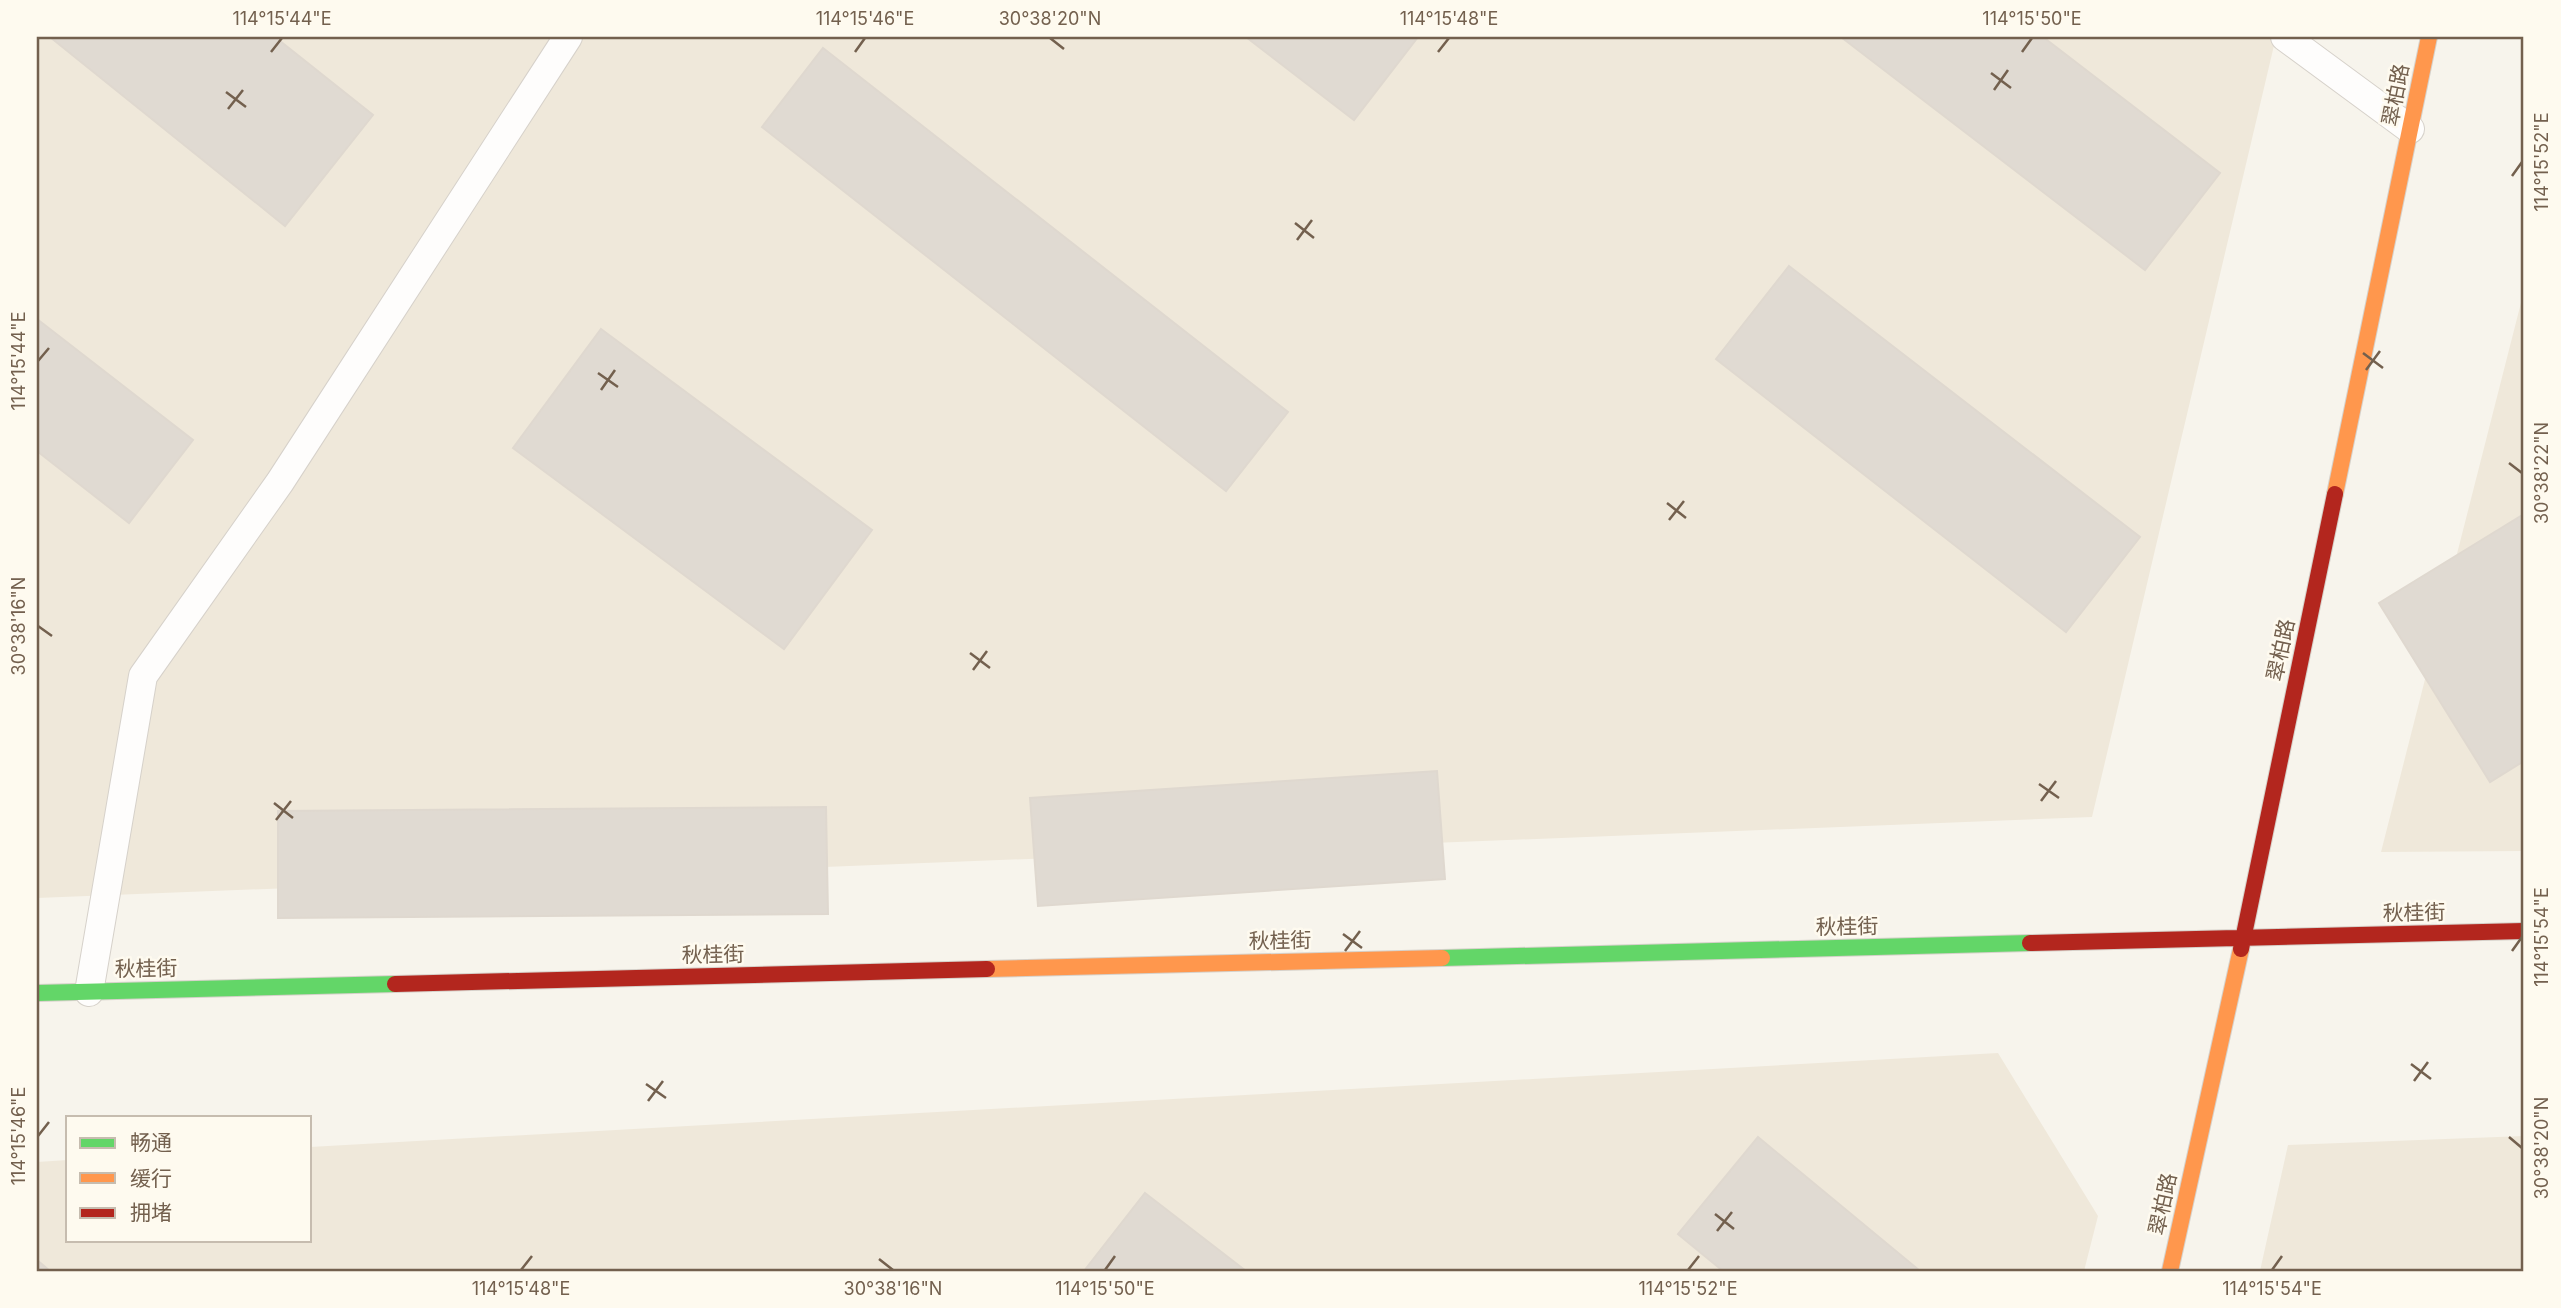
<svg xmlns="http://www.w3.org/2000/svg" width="2561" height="1308" font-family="Inter,'Noto Sans SC',sans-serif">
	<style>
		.residential { fill: #efe8da }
		.building { fill: #e0dad2; stroke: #dfd8cf; stroke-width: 2 }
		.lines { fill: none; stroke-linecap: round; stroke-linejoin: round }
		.lane-casing { stroke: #d6d1ca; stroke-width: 30 }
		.fast-casing { stroke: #d6d1ca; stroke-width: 18 }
		.slow-casing { stroke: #d6d1ca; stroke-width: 18 }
		.jam-casing { stroke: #d6d1ca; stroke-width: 18 }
		.lane { stroke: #fefdfc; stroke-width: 28 }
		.fast { stroke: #63d668; stroke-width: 16 }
		.slow { stroke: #ff974d; stroke-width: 16 }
		.jam { stroke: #b3261e; stroke-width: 16 }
		.ticks { fill: none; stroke: #73604e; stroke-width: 2.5 }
		.labels { text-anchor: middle; stroke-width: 5; stroke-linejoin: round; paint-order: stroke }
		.street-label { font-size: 21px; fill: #73604e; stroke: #fefaef }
		.neatline { fill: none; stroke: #73604e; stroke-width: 2.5 }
		.ticks-label { font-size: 18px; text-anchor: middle; fill: #73604e }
	</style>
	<rect width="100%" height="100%" fill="#f7f4ec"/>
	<path class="residential" d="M37 37H2276L2092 817 37 898Z
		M2524 291V851L2381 852Z
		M1998 1053 2098 1216 2084 1271H37V1162L68 1160V1240H310V1147Z
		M2524 1136V1271H2260L2288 1145Z"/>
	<path class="building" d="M50 37H275L373 115 285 226Z
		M1246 37H1418L1354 120Z
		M1841 37H2043L2220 173 2145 270Z
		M823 48 1288 412 1226 491 762 127Z
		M1789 266 2140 537 2066 632 1716 359Z
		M37 319 193 440 129 523 37 451Z
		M601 329 872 530 784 649 513 448Z
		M2524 514V761L2490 782 2379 603Z
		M1437 771 1445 879 1038 906 1030 798Z
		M826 807 828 914 278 918V811Z
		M1758 1137 1920 1271H1723L1678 1234Z
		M1145 1193 1246 1271H1084Z
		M37 1260 50 1271H37Z"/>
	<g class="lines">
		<g class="lane-casing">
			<path id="lane" d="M2285 37 2410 129
				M89 992 143 676 280 482 568 37"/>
		</g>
		<g class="fast-casing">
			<path id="fast" d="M1442 958 2030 943
				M37 993 395 984"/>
		</g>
		<g class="slow-casing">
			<path id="slow" d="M2335 494 2429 37
				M987 969 1442 958
				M2170 1271 2241 949"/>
		</g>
		<g class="jam-casing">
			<path id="jam" d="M2030 943 2524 931
				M2241 949 2335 494
				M395 984 987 969"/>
		</g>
		<use href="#lane" class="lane"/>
		<use href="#fast" class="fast"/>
		<use href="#slow" class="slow"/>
		<use href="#jam" class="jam"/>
	</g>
	<path class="ticks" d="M1050 38 1064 49M271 52 282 38M855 52 865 38M1438 52 1449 38M2022 52 2032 38M1991 73 2011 88M1994 90 2008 70M226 92 246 107M228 109 243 90M2512 176 2522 162M1295 223 1314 238M1297 240 1312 220M2363 353 2383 368M38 361 49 348M2366 370 2380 351M598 373 618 387M601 390 615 370M2509 463 2522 473M1667 503 1686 518M1669 520 1684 501M38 626 52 636M970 653 990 668M973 670 987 651M2039 784 2059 798M2041 801 2056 781M274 803 293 818M276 820 291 801M1343 934 1362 948M1345 951 1360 931M2512 951 2522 937M2411 1064 2431 1079M2414 1081 2428 1062M646 1084 666 1098M648 1101 663 1081M38 1136 49 1122M2509 1137 2522 1148M1715 1214 1734 1229M1717 1231 1732 1212M879 1259 893 1270M521 1270 532 1256M1105 1270 1115 1256M1688 1270 1699 1256M2272 1270 2282 1256"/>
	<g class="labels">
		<g class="street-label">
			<text transform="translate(2396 95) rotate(-79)" y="7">翠柏路</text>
			<text transform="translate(2281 650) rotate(-78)" y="7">翠柏路</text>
			<text transform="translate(2414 913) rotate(-1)" y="7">秋桂街</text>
			<text transform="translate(1847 927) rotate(-1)" y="7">秋桂街</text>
			<text transform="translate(1280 941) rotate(-1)" y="7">秋桂街</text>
			<text transform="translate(713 955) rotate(-1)" y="7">秋桂街</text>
			<text transform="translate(146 969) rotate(-1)" y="7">秋桂街</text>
			<text transform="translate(2163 1204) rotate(-78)" y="7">翠柏路</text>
		</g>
	</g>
	<rect width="2561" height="1308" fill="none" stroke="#fefaef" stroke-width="77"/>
	<rect x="66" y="1116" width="245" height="126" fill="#fefaef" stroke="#c6bcaf" stroke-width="2"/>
	<rect x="80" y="1138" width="35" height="10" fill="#63d668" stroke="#c6bcaf" stroke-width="2"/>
	<text x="130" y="1150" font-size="21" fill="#73604e">畅通</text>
	<rect x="80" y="1173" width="35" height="10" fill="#ff974d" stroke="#c6bcaf" stroke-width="2"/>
	<text x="130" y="1186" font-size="21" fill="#73604e">缓行</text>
	<rect x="80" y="1208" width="35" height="10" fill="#b3261e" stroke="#c6bcaf" stroke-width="2"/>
	<text x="130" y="1220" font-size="21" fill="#73604e">拥堵</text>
	<rect x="38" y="38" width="2484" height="1232" class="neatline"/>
	<g class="ticks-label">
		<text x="282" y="25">114°15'44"E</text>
		<text x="865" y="25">114°15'46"E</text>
		<text x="1050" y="25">30°38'20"N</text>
		<text x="1449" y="25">114°15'48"E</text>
		<text x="2032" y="25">114°15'50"E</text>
		<text transform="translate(2542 162) rotate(-90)" y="6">114°15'52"E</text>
		<text transform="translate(19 361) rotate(-90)" y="6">114°15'44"E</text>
		<text transform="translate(2542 473) rotate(-90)" y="6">30°38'22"N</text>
		<text transform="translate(19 626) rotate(-90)" y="6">30°38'16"N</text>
		<text transform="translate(2542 937) rotate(-90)" y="6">114°15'54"E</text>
		<text transform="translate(19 1136) rotate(-90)" y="6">114°15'46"E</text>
		<text transform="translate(2542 1148) rotate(-90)" y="6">30°38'20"N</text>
		<text x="521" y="1295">114°15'48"E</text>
		<text x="893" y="1295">30°38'16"N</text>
		<text x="1105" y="1295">114°15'50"E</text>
		<text x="1688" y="1295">114°15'52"E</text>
		<text x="2272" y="1295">114°15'54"E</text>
	</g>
</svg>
